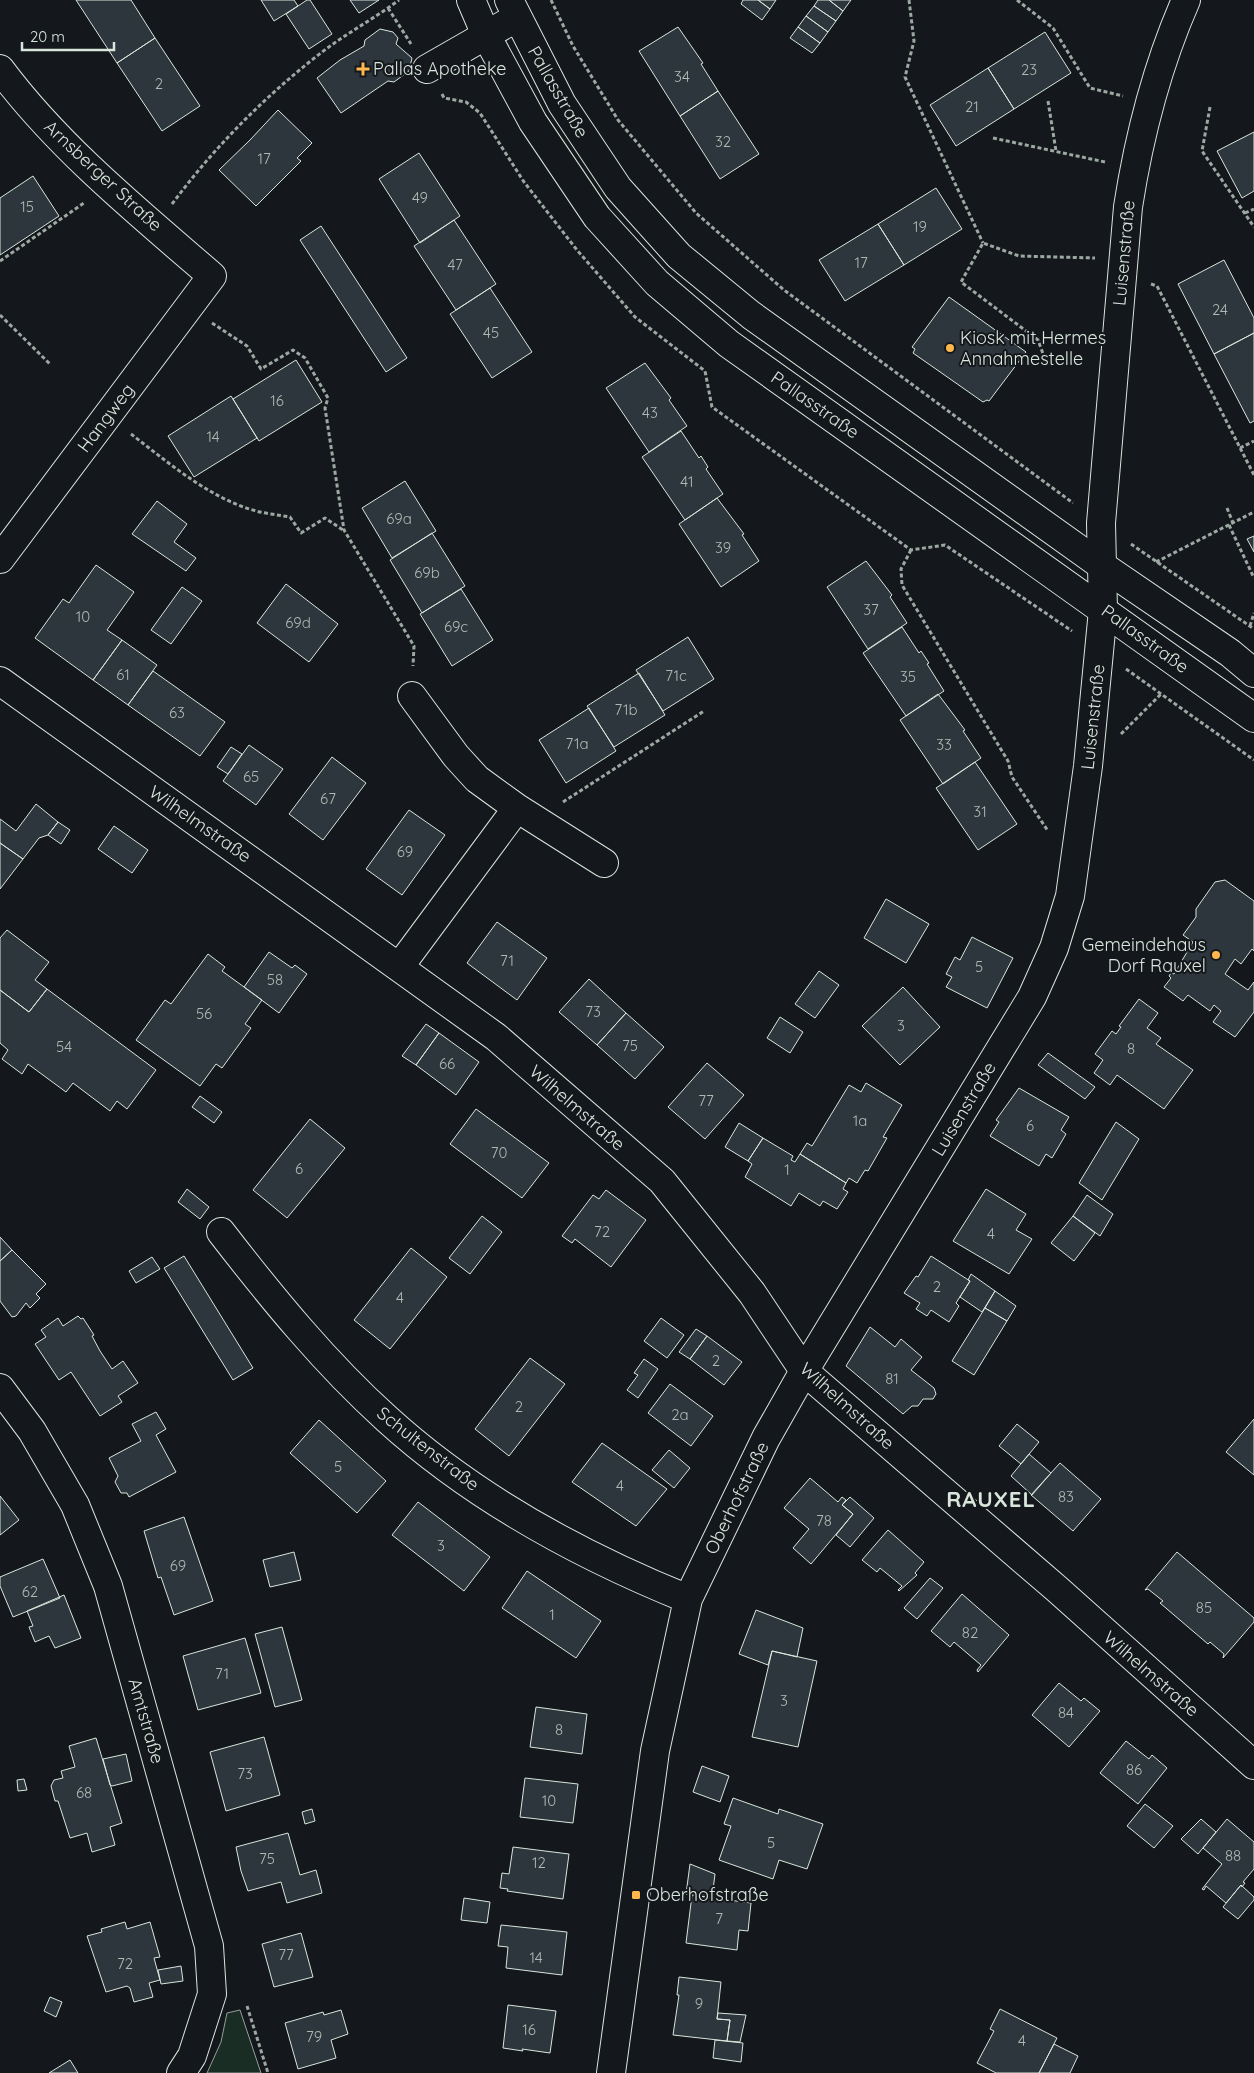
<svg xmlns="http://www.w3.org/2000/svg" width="1254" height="2073" font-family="Quicksand,sans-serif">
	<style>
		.green { fill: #1a2d24; stroke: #939e99 }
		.building { fill: #2c363c; stroke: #d8e6dc }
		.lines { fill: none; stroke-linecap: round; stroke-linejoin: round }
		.minor-casing { stroke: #d8e6dc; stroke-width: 30 }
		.major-casing { stroke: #d8e6dc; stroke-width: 30 }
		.path { stroke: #9da8a2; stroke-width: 3; stroke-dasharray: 4 2.5; stroke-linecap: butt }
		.minor { stroke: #14181c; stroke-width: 28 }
		.major { stroke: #14181c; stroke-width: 28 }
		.poi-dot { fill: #ffb74d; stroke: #14181c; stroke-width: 2 }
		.labels { text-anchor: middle; stroke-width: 4; stroke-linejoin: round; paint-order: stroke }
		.number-label { font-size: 15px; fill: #adbab4 }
		.poi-label { font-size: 18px; fill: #d8e6dc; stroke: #14181c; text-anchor: start }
		.street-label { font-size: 18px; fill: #d8e6dc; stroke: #14181c }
		.district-label { font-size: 22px; font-weight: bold; letter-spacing: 1px; fill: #d8e6dc; stroke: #14181c }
	</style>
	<rect width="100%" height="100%" fill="#14181c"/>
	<path class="green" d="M240 2010 261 2073H207L221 2042 227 2013Z"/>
	<path class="building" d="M76 0H131L155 38 117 63Z
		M261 0H294L298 6 274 21Z
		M307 0H310L332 34 309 49 286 14Z
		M350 0H379L359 13Z
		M743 0H758L770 9 762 20 741 4Z
		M758 0H776L770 9Z
		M818 0H829L843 11 836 21 814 6Z
		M829 0H851L843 11Z
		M814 6 836 21 828 32 806 16Z
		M806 16 828 32 820 43 798 27Z
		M678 27 703 63 701 64 718 91 680 116 639 51Z
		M798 27 820 43 812 53 790 38Z
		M380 29 393 32 398 38 396 44 412 58 409 71 394 82 388 81 341 113 317 78 340 60 364 46 365 40Z
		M1045 32 1071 73 1014 109 988 68Z
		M155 38 200 106 162 131 117 63Z
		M988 68 1014 109 956 146 930 105Z
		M718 91 759 154 720 179 680 116Z
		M278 110 312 143 297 158 301 161 256 206 219 170 250 140Z
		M1254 132V191L1242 198 1217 151Z
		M419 153 460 216 420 243 379 179Z
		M33 176 59 216 0 255V198Z
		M936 188 962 229 904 265 878 224Z
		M454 220 496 284 456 310 414 246Z
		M878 224 904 265 845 301 819 260Z
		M321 226 407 358 386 372 300 240Z
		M1224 260 1254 318V333L1214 354 1178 284Z
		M490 288 532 352 492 378 450 314Z
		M949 297 1026 352 989 401 987 400 983 402 913 353 915 349 912 347Z
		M1254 333V421L1250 423 1214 354Z
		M296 360 322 402 259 441 233 399Z
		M645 363 671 398 669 400 687 426 649 452 606 388Z
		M231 396 257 438 194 477 168 436Z
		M681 431 699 458 701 456 708 467 706 469 723 494 685 520 642 457Z
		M405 481 436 531 392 558 362 508Z
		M717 498 744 534 742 535 759 561 721 587 679 524Z
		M157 501 187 524 174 542 196 558 186 571 132 534Z
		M432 533 465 586 422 613 390 560Z
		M1254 536V552L1247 539Z
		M866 561 892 595 890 597 907 623 868 649 827 587Z
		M96 565 134 592 107 630 122 640 93 680 35 638 63 599 69 603Z
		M286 584 338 624 309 662 257 623Z
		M182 587 202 601 171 644 151 630Z
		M461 589 493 640 452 666 420 614Z
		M902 627 919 653 921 651 929 663 927 664 944 691 906 716 863 653Z
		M688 637 714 679 663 711 636 670Z
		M122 640 157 665 128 705 93 680Z
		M153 671 225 722 200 756 128 705Z
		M639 673 665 715 614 747 587 706Z
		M938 694 965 730 963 731 981 758 943 784 900 720Z
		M589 708 616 751 566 783 539 740Z
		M249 745 283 769 256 805 223 781Z
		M231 747 242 754 228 774 217 767Z
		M332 757 366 783 323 840 289 814Z
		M975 762 1017 824 978 850 936 788Z
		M36 804 58 822 48 835 39 838 23 859 0 843V819L16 831Z
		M409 810 445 835 402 895 366 869Z
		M58 822 70 830 61 844 48 835Z
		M114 826 148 850 132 873 98 849Z
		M0 843 23 859 0 889Z
		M1225 880 1254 901V951L1252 949 1241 964 1235 959 1225 974 1248 990 1254 982V1012L1235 1037 1213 1022 1221 1011 1214 1005 1210 1011 1188 995 1183 1001 1164 987 1171 978 1169 976 1171 973 1174 974 1193 942 1183 935 1196 917V909L1215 882Z
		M886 899 929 924 906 963 864 938Z
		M497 922 547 958 517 1000 467 963Z
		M7 930 49 962 35 980 47 989 29 1012 0 990V938Z
		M972 937 1013 958 987 1008 946 987 952 977 946 974 955 957 960 960Z
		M269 952 292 968 295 965 307 974 279 1013 244 987Z
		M208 954 225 967 222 971 262 1000 245 1024 251 1028 222 1068 216 1064 200 1086 136 1040 165 1000 171 1004Z
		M819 971 839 985 815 1018 795 1004Z
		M589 979 626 1013 597 1045 559 1012Z
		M903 987 940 1027 900 1065 862 1026Z
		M47 989 156 1070 127 1109 117 1101 110 1111 73 1083 66 1092 28 1064 22 1074 2 1059 8 1050 0 1043V990L29 1012Z
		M1139 999 1158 1013 1147 1028 1161 1038 1156 1044 1193 1070 1164 1109 1117 1075 1110 1085 1094 1073 1103 1060 1095 1054 1112 1031 1116 1034 1121 1027 1119 1026Z
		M626 1013 664 1047 635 1079 597 1045Z
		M780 1017 803 1032 790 1053 767 1038Z
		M426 1024 439 1033 416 1065 402 1056Z
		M439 1033 479 1062 456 1095 416 1065Z
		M1048 1053 1095 1087 1085 1099 1038 1065Z
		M707 1063 744 1095 705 1139 668 1107Z
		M866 1083 902 1105 883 1137 887 1138 868 1171 865 1170 857 1183 849 1178 846 1183 800 1154 807 1143 812 1146 849 1085 861 1092Z
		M1019 1088 1069 1117 1061 1130 1066 1134 1052 1158 1046 1154 1039 1166 990 1136 999 1122 996 1120Z
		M200 1096 222 1112 214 1123 192 1107Z
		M476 1109 549 1163 522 1198 450 1144Z
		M310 1119 345 1148 287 1218 253 1190Z
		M1116 1122 1139 1139 1102 1200 1079 1183Z
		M739 1123 763 1138 748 1161 725 1147Z
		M763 1138 793 1156 791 1160 795 1162 800 1154 846 1183 843 1189 848 1192 837 1209 823 1201 820 1206 799 1193 791 1206 745 1177 752 1164 748 1161Z
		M187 1189 209 1207 200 1219 178 1202Z
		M986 1189 1026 1214 1016 1230 1032 1239 1009 1274 953 1241Z
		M606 1190 646 1220 611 1267 575 1239 572 1243 562 1236 593 1195 599 1199Z
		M1087 1195 1113 1214 1100 1236 1073 1216Z
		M482 1216 502 1232 470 1274 449 1258Z
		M1073 1216 1095 1233 1074 1261 1051 1243Z
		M0 1237 12 1250 0 1261Z
		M411 1248 447 1277 390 1349 354 1320Z
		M12 1250 46 1284 36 1294 40 1298 30 1308 26 1303 16 1316 12 1317 0 1301V1261Z
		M184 1256 253 1368 233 1380 164 1268Z
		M931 1256 970 1281 956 1303 959 1306 949 1322 931 1310 927 1316 916 1309 920 1303 904 1293 916 1276 918 1277Z
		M152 1257 160 1269 136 1283 129 1271Z
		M971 1274 995 1291 982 1312 960 1297 970 1281 968 1280Z
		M995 1291 1016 1306 1007 1321 985 1308Z
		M985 1308 1007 1321 974 1375 952 1361Z
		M78 1316 81 1319 83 1318 94 1335 92 1336 100 1351 112 1369 123 1361 138 1383 118 1396 122 1402 100 1416 71 1372 59 1380 35 1344 46 1337 41 1330 58 1318 63 1326Z
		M661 1318 684 1335 667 1358 644 1341Z
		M870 1327 895 1347 901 1339 922 1357 911 1370 934 1388 936 1394 933 1399H923L918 1406H912L903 1414 846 1366Z
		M696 1329 707 1336 690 1359 679 1352Z
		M707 1336 742 1362 724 1385 690 1359Z
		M530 1358 565 1384 509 1456 475 1429Z
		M644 1359 658 1369 638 1398 627 1390 638 1375 634 1373Z
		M670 1384 713 1416 691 1446 648 1413Z
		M156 1412 166 1429 156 1435 176 1472 129 1497 127 1493H121L115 1482 118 1476 109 1458 141 1441 132 1424Z
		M1254 1419V1475L1226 1452Z
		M319 1420 386 1481 357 1513 290 1453Z
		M1017 1424 1039 1442 1021 1464 999 1446Z
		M602 1443 667 1489 636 1526 572 1482Z
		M669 1450 690 1468 674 1488 652 1470Z
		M1029 1454 1051 1473 1032 1495 1011 1476Z
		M1060 1463 1101 1499 1073 1531 1031 1495Z
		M810 1478 838 1502 842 1497 846 1500 842 1505 853 1514 811 1564 793 1548 809 1529 784 1508Z
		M0 1496 19 1520 0 1535Z
		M850 1497 874 1518 850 1547 836 1535 853 1514 842 1505Z
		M418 1502 490 1557 464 1591 392 1535Z
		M184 1517 213 1601 174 1615 161 1577 158 1578 144 1531Z
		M888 1530 924 1562 915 1573 917 1575 899 1591 898 1590 902 1586 880 1568 877 1572 862 1560Z
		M294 1552 301 1580 270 1587 263 1560Z
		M1177 1552 1254 1618V1622L1223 1658 1224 1654 1210 1642 1208 1644 1160 1603 1163 1601 1148 1589 1145 1590Z
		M43 1559 60 1598 13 1617 0 1586V1577Z
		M527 1571 601 1621 576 1658 502 1608Z
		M930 1578 943 1588 917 1619 904 1608Z
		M962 1594 1009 1635 978 1672 977 1670 981 1665 954 1642 950 1647 931 1631Z
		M64 1595 81 1638 55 1648 49 1636 35 1642 29 1627 33 1626 27 1611Z
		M756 1610 803 1628 797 1657 772 1651 768 1665 739 1654Z
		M282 1627 302 1700 275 1707 255 1634Z
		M245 1638 261 1693 198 1710 183 1656Z
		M772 1651 817 1661 798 1747 752 1737Z
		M1059 1683 1081 1701 1084 1698 1100 1711 1069 1747 1032 1715Z
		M536 1707 587 1714 582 1754 530 1747Z
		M264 1737 280 1795 226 1811 210 1752Z
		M96 1738 122 1823 110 1827 115 1845 92 1852 87 1833 70 1838 58 1801H55L51 1786 54 1780 63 1778 61 1771 75 1767 69 1746Z
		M1126 1741 1149 1759 1152 1755 1167 1768 1138 1804 1100 1773Z
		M126 1754 132 1781 112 1786 110 1785 103 1759Z
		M702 1766 729 1776 720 1802 693 1792Z
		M525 1778 578 1784 573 1823 520 1817Z
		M24 1779 27 1790 18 1791 17 1780Z
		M733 1798 778 1814 779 1809 823 1824 807 1869 779 1860 773 1879 719 1860 731 1826 724 1824Z
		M1145 1804 1173 1826 1154 1848 1127 1826Z
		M312 1809 315 1821 305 1824 302 1812Z
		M1201 1819 1216 1832 1198 1854 1181 1839Z
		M1227 1819 1254 1842V1869L1243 1882 1245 1883 1242 1887 1241 1885 1226 1903 1206 1886 1204 1890 1202 1889 1222 1864 1203 1848Z
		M288 1833 300 1875 316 1870 322 1893 287 1903 281 1882 248 1891 241 1871 236 1847Z
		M513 1847 569 1854 563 1899 507 1891 508 1889 500 1888 502 1873 509 1874Z
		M690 1864 715 1874 712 1898 686 1894Z
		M1241 1885 1254 1897V1900L1238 1919 1223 1907Z
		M692 1895 751 1903 748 1931 739 1930 737 1950 686 1943Z
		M464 1898 490 1902 487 1923 461 1920Z
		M125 1922 127 1929 150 1922 160 1957 154 1958 160 1980 149 1983 153 1997 134 2002 130 1988 127 1986 106 1992 87 1936 102 1932 101 1929Z
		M501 1925 567 1932 562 1975 506 1968 508 1947 498 1946Z
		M301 1933 313 1977 274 1987 262 1944Z
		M181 1966 183 1981 161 1984 158 1970Z
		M679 1977 721 1982 717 2019 730 2020 727 2041 673 2035 679 1995H677Z
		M50 1997 62 2002 56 2017 44 2011Z
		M508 2005 556 2011 550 2053 522 2049 523 2051 503 2048Z
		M1000 2009 1057 2038 1039 2073H996L977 2063 994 2031 990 2029Z
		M341 2010 348 2034 331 2040 336 2058 298 2069 285 2023 323 2012 324 2015Z
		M718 2013 746 2015 740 2042 727 2041 730 2020 717 2019Z
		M715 2040 743 2043 741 2062 713 2058Z
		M1054 2044 1078 2056 1070 2073H1039Z
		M70 2060 78 2073H49Z"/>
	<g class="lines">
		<g class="minor-casing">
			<path id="minor" d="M0 69C58 147 139 213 212 276L0 559
				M427 69 516 18
				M0 681 496 1037 662 1181 752 1293 804 1371 1057 1589 1254 1765
				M517 808 604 863
				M400 966 517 808 477 779 456 756 412 696
				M221 1232C272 1298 325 1363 387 1419 474 1498 579 1555 688 1599
				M0 1388 32 1431 75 1505 108 1586 209 1946 212 1994 192 2056 181 2073
				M611 2073 655 1751 688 1599 766 1438 804 1371 1032 997 1054 948 1070 896 1088 766 1103 610 1101 523 1128 207C1139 136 1157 66 1186 0"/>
		</g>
		<g class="major-casing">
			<path id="major" d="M471 0 486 35 533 122 597 217 657 283 729 344 1254 718
				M509 0 562 104 618 188 679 256 751 315 1101 565 1230 653 1254 673"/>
		</g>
		<path class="path" d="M551 0 573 46 618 120 696 213 784 290 1073 503
			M909 0 914 41 905 77 983 243
			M1017 0 1053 28 1090 88 1123 96
			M388 8 411 44
			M442 94 444 98 466 102 480 113 524 182 577 250 635 317 705 371 712 407 911 550 945 545 1072 631
			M1048 101 1056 151
			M1210 107 1202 151 1254 227
			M993 138 1105 162
			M172 204C216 145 267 94 326 49 349 32 375 18 399 0
			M1245 213 1254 209
			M0 261 84 203
			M1151 284 1157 286 1254 475
			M0 315 51 365
			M212 323 247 346 261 369 293 350 305 358 328 398 325 408 344 530 414 646 413 666
			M1045 359 1038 340 961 282 983 243 1019 256 1095 258
			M131 434C169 463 209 498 256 511 267 514 279 515 290 517L301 533 325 518 343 530
			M1240 448 1254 441
			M1227 508 1233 523
			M1229 525 1254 578
			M1131 544 1254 629
			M911 550 901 569 902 585 1008 761 1012 777 1048 831
			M1156 562 1254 512
			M1250 626 1254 613
			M1126 669 1254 760
			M1121 734 1161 694
			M563 802 704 711
			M247 2006 268 2073"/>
		<use href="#minor" class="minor"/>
		<use href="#major" class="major"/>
	</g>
	<g class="poi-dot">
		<path d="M360.5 61.5h5v5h5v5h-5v5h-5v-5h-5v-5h5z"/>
		<circle cx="950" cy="348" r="5"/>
		<circle cx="1216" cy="955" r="5"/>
		<rect x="631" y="1890" width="10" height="10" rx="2.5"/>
	</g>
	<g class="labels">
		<g class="number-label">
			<text x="1029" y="75">23</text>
			<text x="682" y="82">34</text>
			<text x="159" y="89">2</text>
			<text x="972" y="112">21</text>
			<text x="723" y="147">32</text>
			<text x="264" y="164">17</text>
			<text x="420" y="203">49</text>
			<text x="27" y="212">15</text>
			<text x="920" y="232">19</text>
			<text x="861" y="268">17</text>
			<text x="455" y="270">47</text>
			<text x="1220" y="315">24</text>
			<text x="491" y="338">45</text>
			<text x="277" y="406">16</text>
			<text x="650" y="418">43</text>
			<text x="213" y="442">14</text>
			<text x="687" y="487">41</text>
			<text x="399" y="524">69a</text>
			<text x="723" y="553">39</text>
			<text x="427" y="578">69b</text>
			<text x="871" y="615">37</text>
			<text x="83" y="622">10</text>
			<text x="298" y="628">69d</text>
			<text x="456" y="632">69c</text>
			<text x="123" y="680">61</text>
			<text x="676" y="681">71c</text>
			<text x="908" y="682">35</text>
			<text x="626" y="715">71b</text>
			<text x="177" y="718">63</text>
			<text x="577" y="749">71a</text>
			<text x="944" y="750">33</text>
			<text x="251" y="782">65</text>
			<text x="328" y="804">67</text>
			<text x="980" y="817">31</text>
			<text x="405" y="857">69</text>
			<text x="507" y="966">71</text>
			<text x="979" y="972">5</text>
			<text x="275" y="985">58</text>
			<text x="593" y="1017">73</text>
			<text x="204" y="1019">56</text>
			<text x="901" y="1031">3</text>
			<text x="630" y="1051">75</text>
			<text x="64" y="1052">54</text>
			<text x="1131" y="1054">8</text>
			<text x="447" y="1069">66</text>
			<text x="706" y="1106">77</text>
			<text x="860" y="1126">1a</text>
			<text x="1030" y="1131">6</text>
			<text x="499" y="1158">70</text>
			<text x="299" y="1174">6</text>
			<text x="787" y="1175">1</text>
			<text x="602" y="1237">72</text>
			<text x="991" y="1239">4</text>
			<text x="937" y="1292">2</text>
			<text x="400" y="1303">4</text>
			<text x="716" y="1366">2</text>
			<text x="892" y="1384">81</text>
			<text x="519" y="1412">2</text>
			<text x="680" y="1420">2a</text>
			<text x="338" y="1472">5</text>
			<text x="620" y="1491">4</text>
			<text x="1066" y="1502">83</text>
			<text x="824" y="1526">78</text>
			<text x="441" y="1551">3</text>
			<text x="178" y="1571">69</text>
			<text x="30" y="1597">62</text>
			<text x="1204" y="1613">85</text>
			<text x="552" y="1620">1</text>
			<text x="970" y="1638">82</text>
			<text x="222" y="1679">71</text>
			<text x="784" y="1706">3</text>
			<text x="1066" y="1718">84</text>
			<text x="559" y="1735">8</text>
			<text x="1134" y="1775">86</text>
			<text x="245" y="1779">73</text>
			<text x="84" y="1798">68</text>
			<text x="549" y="1806">10</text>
			<text x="771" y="1848">5</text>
			<text x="1233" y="1861">88</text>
			<text x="267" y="1864">75</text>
			<text x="539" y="1868">12</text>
			<text x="719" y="1924">7</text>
			<text x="286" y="1960">77</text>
			<text x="536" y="1963">14</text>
			<text x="125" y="1969">72</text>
			<text x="699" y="2009">9</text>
			<text x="529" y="2035">16</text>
			<text x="314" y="2042">79</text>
			<text x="1022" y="2046">4</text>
		</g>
		<g class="poi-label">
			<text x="373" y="75">Pallas Apotheke</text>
			<text x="960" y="344">Kiosk mit Hermes<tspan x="960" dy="21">Annahmestelle</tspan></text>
			<text x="1206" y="951" text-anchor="end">Gemeindehaus<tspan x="1206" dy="21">Dorf Rauxel</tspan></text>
			<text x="646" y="1901">Oberhofstraße</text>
		</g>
		<g class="street-label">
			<text transform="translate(558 92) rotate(60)" y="6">Pallasstraße</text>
			<text transform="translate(103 176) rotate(43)" y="6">Arnsberger Straße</text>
			<text transform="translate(1124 253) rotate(-85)" y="6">Luisenstraße</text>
			<text transform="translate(815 405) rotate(35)" y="6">Pallasstraße</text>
			<text transform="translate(106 418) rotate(-53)" y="6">Hangweg</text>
			<text transform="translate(1145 639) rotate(36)" y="6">Pallasstraße</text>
			<text transform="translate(1093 717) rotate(-84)" y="6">Luisenstraße</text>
			<text transform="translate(200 824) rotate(35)" y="6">Wilhelmstraße</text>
			<text transform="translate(577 1108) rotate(41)" y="6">Wilhelmstraße</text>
			<text transform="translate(964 1109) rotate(-59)" y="6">Luisenstraße</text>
			<text transform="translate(847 1406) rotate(42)" y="6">Wilhelmstraße</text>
			<text transform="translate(428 1449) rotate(38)" y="6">Schultenstraße</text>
			<text transform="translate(737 1498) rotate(-64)" y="6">Oberhofstraße</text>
			<text transform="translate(1151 1674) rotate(41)" y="6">Wilhelmstraße</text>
			<text transform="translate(146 1721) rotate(74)" y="6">Amtstraße</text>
		</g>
		<g class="district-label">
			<text x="991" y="1507">RAUXEL</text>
		</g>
	</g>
	<path d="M22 42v8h92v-8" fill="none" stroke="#d8e6dc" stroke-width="2.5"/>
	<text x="30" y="42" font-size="15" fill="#d8e6dc" stroke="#14181c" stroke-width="4" paint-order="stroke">20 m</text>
</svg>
